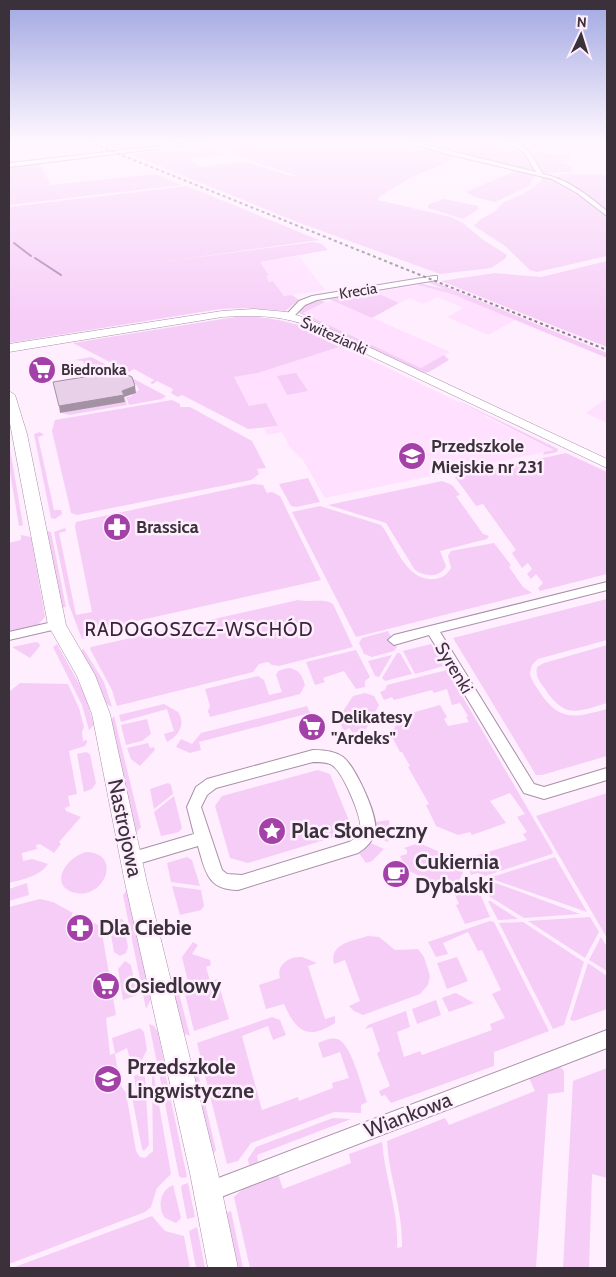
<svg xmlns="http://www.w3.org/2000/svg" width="616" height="1277" font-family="Cabin,sans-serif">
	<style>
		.built { fill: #ffe0ff }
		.green { fill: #f6cdf7 }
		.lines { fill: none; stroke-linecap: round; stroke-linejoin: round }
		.stream { stroke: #a878a9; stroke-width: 2 }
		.street-casing { stroke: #a891a8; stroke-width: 2 }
		.secondary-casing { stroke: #a891a8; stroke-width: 1 }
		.street { fill: #fff; fill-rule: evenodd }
		.secondary { fill: #fff; fill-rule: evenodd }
		.rail { stroke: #877b87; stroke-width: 2; stroke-dasharray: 3 3; stroke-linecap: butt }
		.shaded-wall { fill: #a392a3 }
		.building { fill: #e9d0e9; stroke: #a392a3 }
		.labels { text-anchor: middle; stroke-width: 5; stroke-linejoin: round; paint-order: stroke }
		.far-street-label { font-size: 15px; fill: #3b313b; stroke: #feeefe }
		.far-poi-label { font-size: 15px; font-weight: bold; fill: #3b313b; stroke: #feeefe; text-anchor: start }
		.poi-label { font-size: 18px; font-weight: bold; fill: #3b313b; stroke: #feeefe; text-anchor: start }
		.street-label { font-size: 18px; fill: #3b313b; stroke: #feeefe }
		.neighbourhood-label { font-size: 19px; letter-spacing: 1px; fill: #382538; stroke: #feeefe }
		.near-street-label { font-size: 21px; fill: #3b313b; stroke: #feeefe }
		.near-poi-label { font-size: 21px; font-weight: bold; fill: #3b313b; stroke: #feeefe; text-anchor: start }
	</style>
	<rect width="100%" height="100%" fill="#feeefe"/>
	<path class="built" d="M299 256 325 290 284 296 273 281 269 282 265 276 269 275 260 262Z
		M418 285 451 293 515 320 488 335 447 317 463 308 438 297 423 304 410 298 399 303 375 292Z
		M332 300 450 352 421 368 303 313Z
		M342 346 483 414 486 417 555 450 325 498 303 460 291 449 282 432 267 435 264 429 278 426 249 406 234 377 258 373Z
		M607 398V423L586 413Z"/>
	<path class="green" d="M100 142C111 142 120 144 131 145 144 146 157 141 171 143L123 151Z
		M202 142H506L522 151 570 155V160L563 162 572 167V172L537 173 529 186 495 202 475 197 465 192 518 170 455 156 442 165 414 176 380 196 378 200 451 217 463 223 482 239 507 255 506 258 491 268 440 274 297 222 130 154 203 146 227 155 188 159 200 167 244 161 291 176H298L257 163 223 149 237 148 247 144 219 147Z
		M40 164 51 185 155 174 181 185 9 205V167Z
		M561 174 607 175V256L537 272 530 270 505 246 474 226 481 219 494 212 504 202 523 194 542 181 541 177 557 178Z
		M187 186 319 240 169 261 314 242 322 244 328 250 260 262 269 275 266 276 269 282 273 281 284 296 292 295 299 300 285 311 246 308 220 309 9 343V207Z
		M444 199 478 206 479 209 463 219 428 208 429 204Z
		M607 261V347L441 281 495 273 541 277Z
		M432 281 607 353V358L452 294 418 285 419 283 444 289 427 282Z
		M375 292 399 303 372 318 329 299Z
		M317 300 326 302 303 313 421 368 444 355 449 360 429 372 422 373 297 312 304 304Z
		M241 316C283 317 324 330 359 354L342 346 258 373 234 377 249 406 266 403 278 426 248 429 182 395 178 397 171 393 173 389 157 381 153 384 150 383 154 380 134 369 129 372 73 343Z
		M91 357 125 374 101 379 96 375 92 363 84 364 83 361 75 360Z
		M296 373 308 391 287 395 277 376Z
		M130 379H134L166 396 162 399 129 405 126 397 132 396V394L139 390 136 384H132Z
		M125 397 127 405 69 415 62 413Z
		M172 400 180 404V407H190L252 441 266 468 257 469 259 474 251 480 77 515 71 513 52 431 55 420Z
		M460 402H461L558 449 557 452 543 455 544 452 554 450Z
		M40 432 44 435 38 437 54 510H61L62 514 55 519 51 518 34 434Z
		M9 443 23 525 19 526 9 466Z
		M566 453 607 472V574L540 591 538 588 543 583 536 574 531 579 527 574 532 569 528 563 522 568 512 553 516 550 483 504 476 506 455 477Z
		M308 478 320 502 296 507 291 506 279 484Z
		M442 481 452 485 460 495 456 496 483 534 489 536 487 539 440 551 446 566C440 578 425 577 415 570L386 523 328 505Z
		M253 484 263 485 267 493 272 492 280 496 321 580 87 632V638L82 639 69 605 54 532 65 528 66 531 59 533 76 615 92 612 75 527 76 522Z
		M320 506 381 525C396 544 405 582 435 579 442 578 447 575 451 568L448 556 451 551 494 543 511 565 509 567 523 587 532 593 356 637 292 512Z
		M47 531 51 532 66 607 61 608Z
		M21 535 31 537 45 617 38 625 9 633V543L21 540Z
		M607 599V640L538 659 532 665 530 673C531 681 537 687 541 694 561 723 577 717 607 709V756L542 775H536L453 638Z
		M298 600C310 603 323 598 333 604L353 647 279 666 272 665 268 662 259 664 253 672 117 706 112 690 90 649 91 647Z
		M388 631 397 647 394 651 372 657 364 654 359 643 362 638Z
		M36 642 39 643 40 646 30 658 12 647Z
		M57 644 84 693 94 725 89 730 82 705 53 647Z
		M431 644 444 666 415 674 403 651Z
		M607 645V703C577 712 565 719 545 689 540 682 535 677 537 667L544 663Z
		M83 648 104 682 112 707 105 703 81 654Z
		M356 650 370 677 365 681V687L356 689 344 671 323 678 325 682 315 685 306 662Z
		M397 653H400L412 674 385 681 382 678Z
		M392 655 379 677 375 676 368 661Z
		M288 668C299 669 302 675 305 685L300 694 210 717 208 711 210 706 205 689 258 676 264 680 269 695 282 692 276 675 278 671Z
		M447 670 553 852 552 854 485 876 478 873 471 875 467 863 477 860 475 856 527 840 523 834 527 832 517 817 525 814 510 793 490 801 506 823 472 835 470 832 458 835 436 826 426 805 429 804 408 767 410 766 402 752H400L391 735 399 719 405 717 404 715 440 705 447 717 444 719 448 726 469 722 466 717 468 716 460 703 452 705 447 689 434 693 432 690 394 700 392 697 384 700 380 692 385 690 387 685Z
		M20 683 68 684 79 708 84 727 82 732 83 741 87 740V742L85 746 69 751 77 794 68 796 70 806 65 808 66 811 81 817 59 842 61 844 54 853 40 844 36 845 37 849 22 853 23 861 32 859 48 864C39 877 23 879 9 883V692Z
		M365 693 374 696 379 705 366 729 353 733 349 728 344 731 338 719 353 696Z
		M164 704 178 712C186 724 179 736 167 742L164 734 174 731 167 709 121 722 119 715Z
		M307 706 310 713 199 742 201 750 190 753 176 747 181 739 192 744 201 733Z
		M114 716 141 827 135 834 110 722Z
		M147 719 151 734 142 741 126 745 121 725Z
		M148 743 150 748 154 747 155 750 140 766 131 759 127 748Z
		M86 752 90 754 96 783 92 789 84 792 77 754Z
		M318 770 330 774 350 823V829L344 834 248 863 230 858 215 806 222 796Z
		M168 783 171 785 173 794 154 809 150 789Z
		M607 793V938L536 816Z
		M174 796 182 828 179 832 161 836 154 812Z
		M389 820 390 833 388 842 374 836 375 822Z
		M371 843 384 849 372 861 366 863 359 853Z
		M419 843 456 859 463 872 458 884 442 887 407 870 400 856 407 854V850L404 848Z
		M87 852C123 854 104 899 76 893 47 887 66 856 87 852Z
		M187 857 192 860 200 886 171 882 167 863Z
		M555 857 587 912 489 878Z
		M490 881 580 914 524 918 487 895 490 891Z
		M27 883 29 895 9 901V889Z
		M172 886 201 890 204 906 201 910 180 915Z
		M468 889 474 894 481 896 490 917 465 924 456 905 459 904 454 893Z
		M127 890 151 999 146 1009 123 895Z
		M40 899 53 902 73 913 71 916 91 927 94 923 101 927 116 1015 106 1018 110 1055 115 1053 112 1038 140 1028 144 1032 147 1050 139 1065 132 1067 127 1048 115 1054 120 1084 126 1093 136 1151 140 1157 145 1158 153 1151 152 1076H154L171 1174 157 1188 151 1207 145 1212 9 1264V907Z
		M488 901H490L518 919 498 920Z
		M115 916 123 920 128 947 126 953 120 956 114 952 109 923Z
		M590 917 599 932 585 958 528 921Z
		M490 921 494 922 549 1031 494 1052V1066L391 1103 385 1095 381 1096 379 1091 390 1086 377 1053 380 1051 372 1027 365 1029 368 1025 406 1011 410 1027 397 1032 404 1057 420 1051 422 1055 492 1030 490 1024 505 1018 492 994 501 990 482 950 478 951 468 932 443 943 448 954 436 957 428 942Z
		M523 922 584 962 564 1025 553 1029 499 923Z
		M368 936 379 937 395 950 418 949 424 957 430 976 428 985 420 994 363 1015 354 1011 349 1006 360 1001 345 960 334 964C329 943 353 941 368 936Z
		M601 937 607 947V971L589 960Z
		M193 942 198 945 192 954 210 960 211 965 206 967 210 981 217 979 229 1019 194 1031 184 990 188 982 182 957Z
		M302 957 317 963 308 966 325 1019 335 1016V1023C307 1041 296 1031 284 1004L266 1009 259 985 280 978C276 964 290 956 302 957Z
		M457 957 468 981 447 989 437 963Z
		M125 961 131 965 137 995 123 1000 118 969Z
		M588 963 607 976V1009L574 1021 570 1020Z
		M177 986 190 1036 183 1033 172 995Z
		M455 993H456L474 1003 449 1012 442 998Z
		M436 1000 441 1015 417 1024 412 1009Z
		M272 1017 280 1020 286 1035 273 1040 268 1026 242 1036 262 1110 298 1097 299 1101 333 1088 332 1083 349 1078 340 1052 323 1058 318 1043C323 1041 331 1037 337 1039 351 1042 362 1088 367 1102L361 1105V1113L334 1112 251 1143 238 1161 227 1164 197 1043Z
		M149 1024 154 1026 158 1032 164 1062 157 1063Z
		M195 1061 216 1150 210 1158 188 1064Z
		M559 1066 564 1071V1092L548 1094 536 1268H250L234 1197 246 1186 278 1174 283 1189 351 1163 349 1154 382 1142C385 1178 399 1212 397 1248L402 1247C403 1210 389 1177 387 1141L445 1118 449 1125 535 1091 529 1078Z
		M607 1068V1178L592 1174 589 1268H563L573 1081Z
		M165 1072 187 1177 182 1178 179 1176 160 1078V1075Z
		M139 1074 145 1077 149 1145 144 1151 142 1149 132 1097 137 1095 134 1076Z
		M333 1118 351 1119 257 1155 258 1162 249 1165 248 1159 256 1147Z
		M188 1183 195 1217 187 1219 181 1188 182 1185Z
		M173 1185 181 1218 176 1223 165 1218C157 1208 160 1190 173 1185Z
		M231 1211 243 1268H233L225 1233V1213Z
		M152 1216 165 1231 184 1236 190 1268H12Z
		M197 1227 205 1268H196L189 1231Z"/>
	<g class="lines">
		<path class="stream" d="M14 243 31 256
			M35 258 61 275"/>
		<g class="street-casing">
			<path id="street" d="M196 142 203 143 9 167V163Z
				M407 142H415L536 172 524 152 506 142C526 141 534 159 543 174 568 179 587 195 607 211V216L577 193 552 179 443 153Z
				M434 276H437V280L317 300 305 305 292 318 285 316 299 301 312 296Z
				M607 582V590L440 632 534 784 544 787 607 768V780L544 799 524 793 429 635 394 645 388 640 394 635Z
				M57 621 61 622 63 625 61 628 9 640V632Z
				M313 750C323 750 335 751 343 757 355 766 379 817 375 832 373 841 366 848 358 853L238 890C207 890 205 870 198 846L131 866 126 864 123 859 126 854 194 834 187 807 196 787 207 779ZM313 762C319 762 327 762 332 765 343 772 364 820 360 832 359 837 353 840 349 842L242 875 227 874 222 870 201 807 207 795 216 788Z
				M607 1030V1048L208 1202 201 1199 198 1192 201 1185 208 1182Z"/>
		</g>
		<g class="secondary-casing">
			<path id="secondary" d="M254 309 287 312 311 320 607 459V468L303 324C277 315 250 315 222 317L9 352V344L222 311Z
				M9 391 15 395 27 434 66 625 95 675 110 714 147 883 218 1173 238 1268H208L190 1173 125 883 92 714 77 676 48 625 9 418Z"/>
		</g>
		<use href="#street" class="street"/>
		<use href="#secondary" class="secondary"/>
		<path class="rail" d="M89 142 607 350"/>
	</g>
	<path class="shaded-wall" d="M135 386 136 393 124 397 125 402 60 413 59 406Z
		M122 526 123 530 113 532 112 529Z"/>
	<path class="building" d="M115 372 117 376 126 374 132 377 135 386 122 391 124 395 59 406 53 382Z
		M119 516 122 526 112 529 109 518Z"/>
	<linearGradient id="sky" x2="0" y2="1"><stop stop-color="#a1a8e2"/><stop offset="0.44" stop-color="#fff7ff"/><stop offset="1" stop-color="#fff7ff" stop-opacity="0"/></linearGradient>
	<rect width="616" height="321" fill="url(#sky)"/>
	<defs>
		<g id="supermarket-disc" transform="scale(1.4375)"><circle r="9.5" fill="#a341a8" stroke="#feeefe"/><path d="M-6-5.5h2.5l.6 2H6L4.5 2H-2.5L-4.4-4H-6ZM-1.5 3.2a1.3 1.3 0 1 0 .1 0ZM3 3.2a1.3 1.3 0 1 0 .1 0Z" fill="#fff"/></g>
		<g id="school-disc" transform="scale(1.4375)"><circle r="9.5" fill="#a341a8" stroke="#feeefe"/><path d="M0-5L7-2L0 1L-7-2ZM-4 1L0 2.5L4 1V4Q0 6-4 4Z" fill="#fff"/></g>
		<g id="pharmacy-disc" transform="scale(1.4375)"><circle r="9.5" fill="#a341a8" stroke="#feeefe"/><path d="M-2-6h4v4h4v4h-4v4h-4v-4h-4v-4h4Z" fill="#fff"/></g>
		<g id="sight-disc" transform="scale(1.4375)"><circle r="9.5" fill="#a341a8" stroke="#feeefe"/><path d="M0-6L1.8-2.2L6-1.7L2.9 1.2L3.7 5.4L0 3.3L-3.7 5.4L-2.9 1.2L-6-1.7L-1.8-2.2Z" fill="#fff"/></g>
		<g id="cafe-disc" transform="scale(1.4375)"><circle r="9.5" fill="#a341a8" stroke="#feeefe"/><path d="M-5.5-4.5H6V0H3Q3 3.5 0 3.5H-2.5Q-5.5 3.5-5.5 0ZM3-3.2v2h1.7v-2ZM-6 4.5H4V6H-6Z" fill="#fff"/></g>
	</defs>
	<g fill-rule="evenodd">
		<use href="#supermarket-disc" x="42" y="370"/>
		<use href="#school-disc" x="412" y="456"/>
		<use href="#pharmacy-disc" x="117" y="527"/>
		<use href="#supermarket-disc" x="312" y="727"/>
		<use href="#sight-disc" x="272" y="831"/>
		<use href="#cafe-disc" x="396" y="874"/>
		<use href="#pharmacy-disc" x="80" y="928"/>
		<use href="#supermarket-disc" x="106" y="986"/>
		<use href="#school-disc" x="108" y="1079"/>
	</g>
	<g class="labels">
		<g class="far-street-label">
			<text transform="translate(358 291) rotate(-9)" y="5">Krecia</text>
			<text transform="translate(334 336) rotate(24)" y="5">Świtezianki</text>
		</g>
		<g class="far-poi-label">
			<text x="61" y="375">Biedronka</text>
		</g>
		<g class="poi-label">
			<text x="431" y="452">Przedszkole<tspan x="431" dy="21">Miejskie nr 231</tspan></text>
			<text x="136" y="533">Brassica</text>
			<text x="331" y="723">Delikatesy<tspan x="331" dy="21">"Ardeks"</tspan></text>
		</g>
		<g class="street-label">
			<text transform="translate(454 668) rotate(59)" y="6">Syrenki</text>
		</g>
		<g class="neighbourhood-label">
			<text x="199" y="636">RADOGOSZCZ-WSCHÓD</text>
		</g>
		<g class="near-street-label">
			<text transform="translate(125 828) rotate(78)" y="7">Nastrojowa</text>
			<text transform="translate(408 1115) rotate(-21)" y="7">Wiankowa</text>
		</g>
		<g class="near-poi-label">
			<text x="291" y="838">Plac Słoneczny</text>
			<text x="415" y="869">Cukiernia<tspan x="415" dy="24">Dybalski</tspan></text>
			<text x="99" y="935">Dla Ciebie</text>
			<text x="125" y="993">Osiedlowy</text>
			<text x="127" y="1074">Przedszkole<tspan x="127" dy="24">Lingwistyczne</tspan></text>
		</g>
	</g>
	<rect width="616" height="1277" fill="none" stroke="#3b313b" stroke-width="20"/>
	<g transform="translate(581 35) rotate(4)" stroke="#feeefe" stroke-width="4" paint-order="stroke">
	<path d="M0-4L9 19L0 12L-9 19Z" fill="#3b313b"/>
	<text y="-8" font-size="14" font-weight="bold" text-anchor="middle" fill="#3b313b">N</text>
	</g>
</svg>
